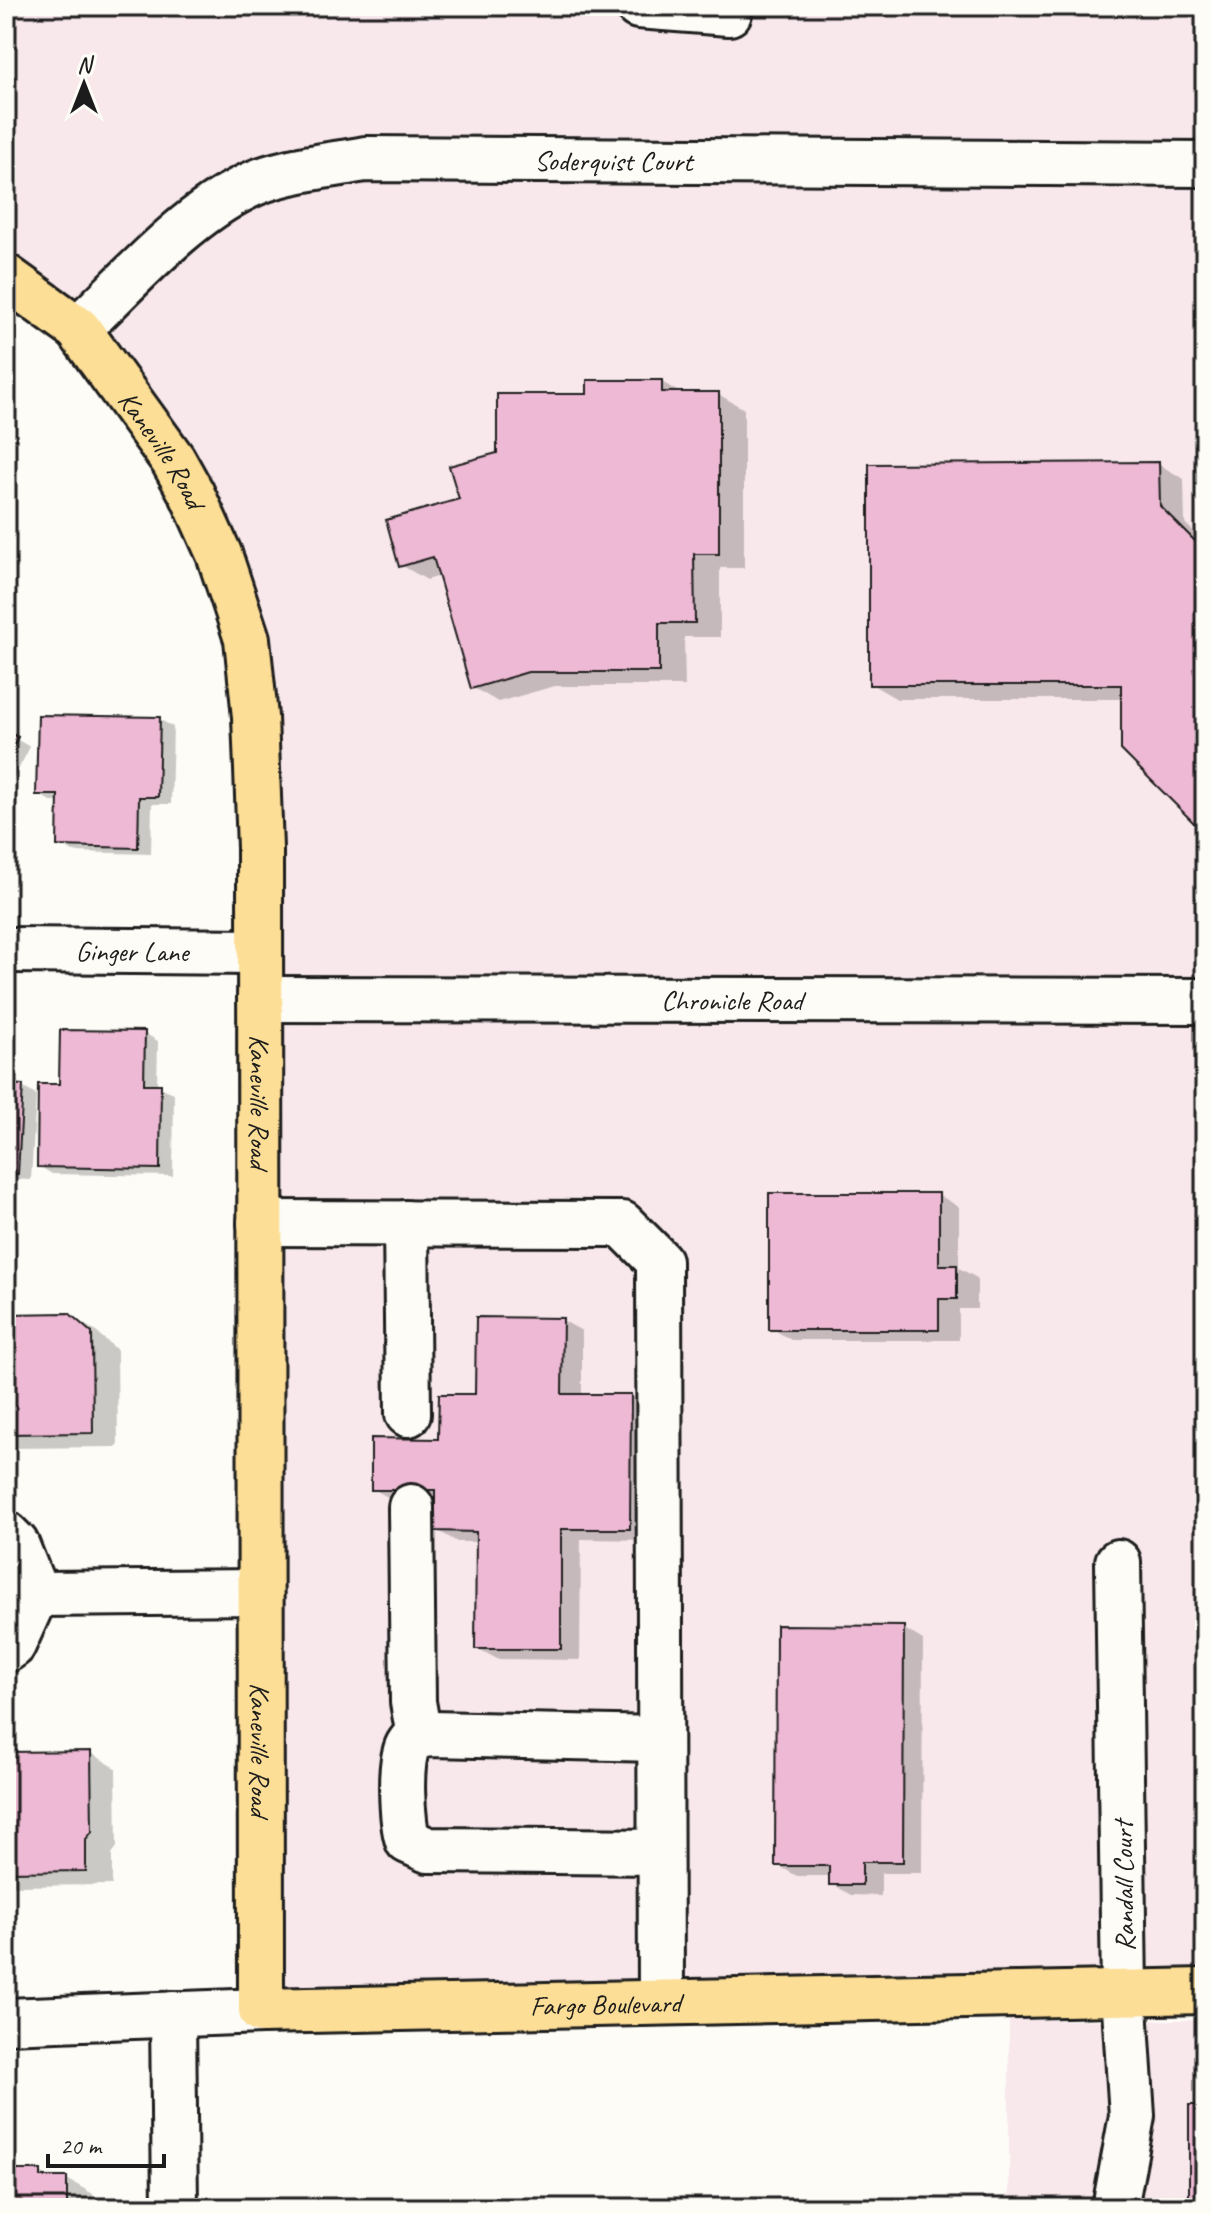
<svg xmlns="http://www.w3.org/2000/svg" width="1211" height="2214" font-family="Caveat,sans-serif">
	<style>
		.built { fill: #f8e8ec }
		.shadow { fill: #0003 }
		.building { fill: #eeb9d4; stroke: #1c1c1c; stroke-width: 2 }
		.lines { fill: none; stroke-linecap: round; stroke-linejoin: round }
		.minor-casing { stroke: #1c1c1c; stroke-width: 50 }
		.major-casing { stroke: #1c1c1c; stroke-width: 50 }
		.minor { stroke: #fdfcf7; stroke-width: 44 }
		.major { stroke: #fcde96; stroke-width: 44 }
		.labels { text-anchor: middle; stroke-width: 6; stroke-linejoin: round; paint-order: stroke }
		.street-label { font-size: 28px; fill: #1c1c1c; stroke: #fdfcf7 }
	</style>
	<rect width="100%" height="100%" fill="#fdfcf7"/>
	<filter id="ink" filterUnits="userSpaceOnUse"><feTurbulence type="fractalNoise" baseFrequency=".0125" numOctaves="2"/><feDisplacementMap in="SourceGraphic" scale="16" xChannelSelector="R" yChannelSelector="G"/><feConvolveMatrix kernelMatrix="1 2 1 2 8 2 1 2 1" color-interpolation-filters="sRGB"/></filter>
	<g filter="url(#ink)">
		<path class="built" d="M6 6H1205V1983L276 2000 246 575 172 418 28 273 6 260Z
			M1009 2020H1205V2208H1009Z"/>
		<path class="shadow" d="M662 382 682 394H718L744 409V568H720V637H684L685 686H555L498 702 472 687 440 576 427 580 401 565 461 501 499 454 590 396Z
			M1158 464 1184 479 1185 523 1205 543V831L1123 699H897L871 684Z
			M159 719 173 727 171 804H152L151 854 73 852 59 844 60 802H52L38 794Z
			M6 733 30 747 6 793Z
			M144 1033 158 1041 157 1086 174 1093 173 1176 52 1174 39 1166 61 1086Z
			M6 1039 16 1044 13 1086 22 1087 36 1095 31 1180 6 1179Z
			M939 1195 959 1207V1268L977 1278V1309H959V1340H791L771 1328Z
			M69 1315 95 1331 117 1350 118 1447 6 1448V1316Z
			M562 1320 582 1331V1396H631L651 1408 650 1540 581 1539 580 1660 497 1659 477 1648 478 1542H457L437 1530V1500H393L373 1489 440 1441 477 1396Z
			M903 1628 923 1640 922 1873H881V1896L851 1895 831 1884V1876H797L777 1865Z
			M91 1753 116 1768 117 1847 112 1854V1885L6 1886V1754Z
			M40 2172 54 2179H67L93 2194V2208H6V2179Z"/>
		<path class="building" d="M587 380H662V392H719V554H694L695 623H659V672H528L471 689 433 557 399 567 386 520 459 499 449 466 497 453V394H587Z
			M1159 462 1160 506 1205 551V834L1121 750V685H869V464Z
			M38 715 160 717 158 797H139L138 848 57 846 58 795H36Z
			M6 731 18 737 6 760Z
			M60 1030 145 1031 144 1084H161L160 1169 37 1167 38 1084H59Z
			M6 1084 23 1085 18 1174 6 1173Z
			M769 1193H939V1265H957V1299H939V1330H769Z
			M69 1313 92 1333 93 1433 6 1434V1314Z
			M476 1317 563 1318 562 1394H631L630 1529H561V1649H475L476 1532 435 1531V1490H371V1438L438 1439 439 1394H475Z
			M776 1625 904 1626 903 1862H862V1885H829V1866H775Z
			M91 1751 92 1832 86 1839V1871L6 1872V1752Z
			M1189 2105H1205V2208H1189Z
			M13 2170H41V2177H67V2208H6V2177H13Z"/>
		<g class="lines">
			<g class="minor-casing">
				<g id="minor">
					<path d="M638 6 729 13"/>
					<path id="s1" d="M78 329C129 281 184 217 246 187 279 170 328 166 365 159L1205 164"/>
					<path id="s2" d="M6 950 260 952"/>
					<path id="s3" d="M260 999 1205 1001"/>
					<path d="M260 1223 622 1224 659 1261 661 2002"/>
					<path d="M406 1223 408 1414"/>
					<path d="M411 1507 413 1702 419 1736"/>
					<path d="M6 1534 16 1544 36 1594 13 1645 6 1650"/>
					<path d="M36 1594 260 1592"/>
					<path d="M660 1739 432 1734C423 1735 415 1735 409 1744 398 1758 402 1824 408 1841L428 1850 660 1852"/>
					<path d="M173 2014 175 2208"/>
					<path d="M6 2021 261 2011"/>
					<path d="M1115 2208 1132 2116 1124 1992 1118 1562"/>
				</g>
			</g>
			<g class="major-casing">
				<g id="major">
					<path id="s4" d="M6 277 78 329 173 460 192 494 219 554 247 639 255 717 260 848 261 2011 1205 1991"/>
				</g>
			</g>
			<use href="#minor" class="minor"/>
			<use href="#major" class="major"/>
		</g>
	</g>
	<g class="labels">
		<g class="street-label">
			<text dy="10" stroke="none"><textPath href="#s1" startOffset="592">Soderquist Court</textPath></text>
			<text dy="10" stroke="none"><textPath href="#s4" startOffset="236">Kaneville Road</textPath></text>
			<text dy="10" stroke="none"><textPath href="#s2" startOffset="126">Ginger Lane</textPath></text>
			<text dy="10" stroke="none"><textPath href="#s3" startOffset="472">Chronicle Road</textPath></text>
			<text dy="10" stroke="none"><textPath href="#s4" startOffset="908">Kaneville Road</textPath></text>
			<text dy="10" stroke="none"><textPath href="#s4" startOffset="1556">Kaneville Road</textPath></text>
			<text transform="translate(1123 1886) rotate(-91)" y="10">Randall Court</text>
			<text dy="10" stroke="none"><textPath href="#s4" startOffset="2162">Fargo Boulevard</textPath></text>
		</g>
	</g>
	<rect width="1211" height="2214" fill="none" stroke="#fdfcf7" stroke-width="32"/>
	<rect x="16" y="16" width="1179" height="2182" fill="none" stroke="#1c1c1c" stroke-width="3" filter="url(#ink)"/>
	<g transform="translate(84 84)" stroke="#fdfcf7" stroke-width="6" paint-order="stroke">
	<path d="M0-6L14 30L0 20L-14 30Z" fill="#1c1c1c"/>
	<text y="-12" font-size="22" font-weight="bold" text-anchor="middle" fill="#1c1c1c">N</text>
	</g>
	<path d="M48 2154v12h116v-12" fill="none" stroke="#1c1c1c" stroke-width="4"/>
	<text x="60" y="2154" font-size="24" fill="#1c1c1c" stroke="#fdfcf7" stroke-width="6" paint-order="stroke">20 m</text>
</svg>
